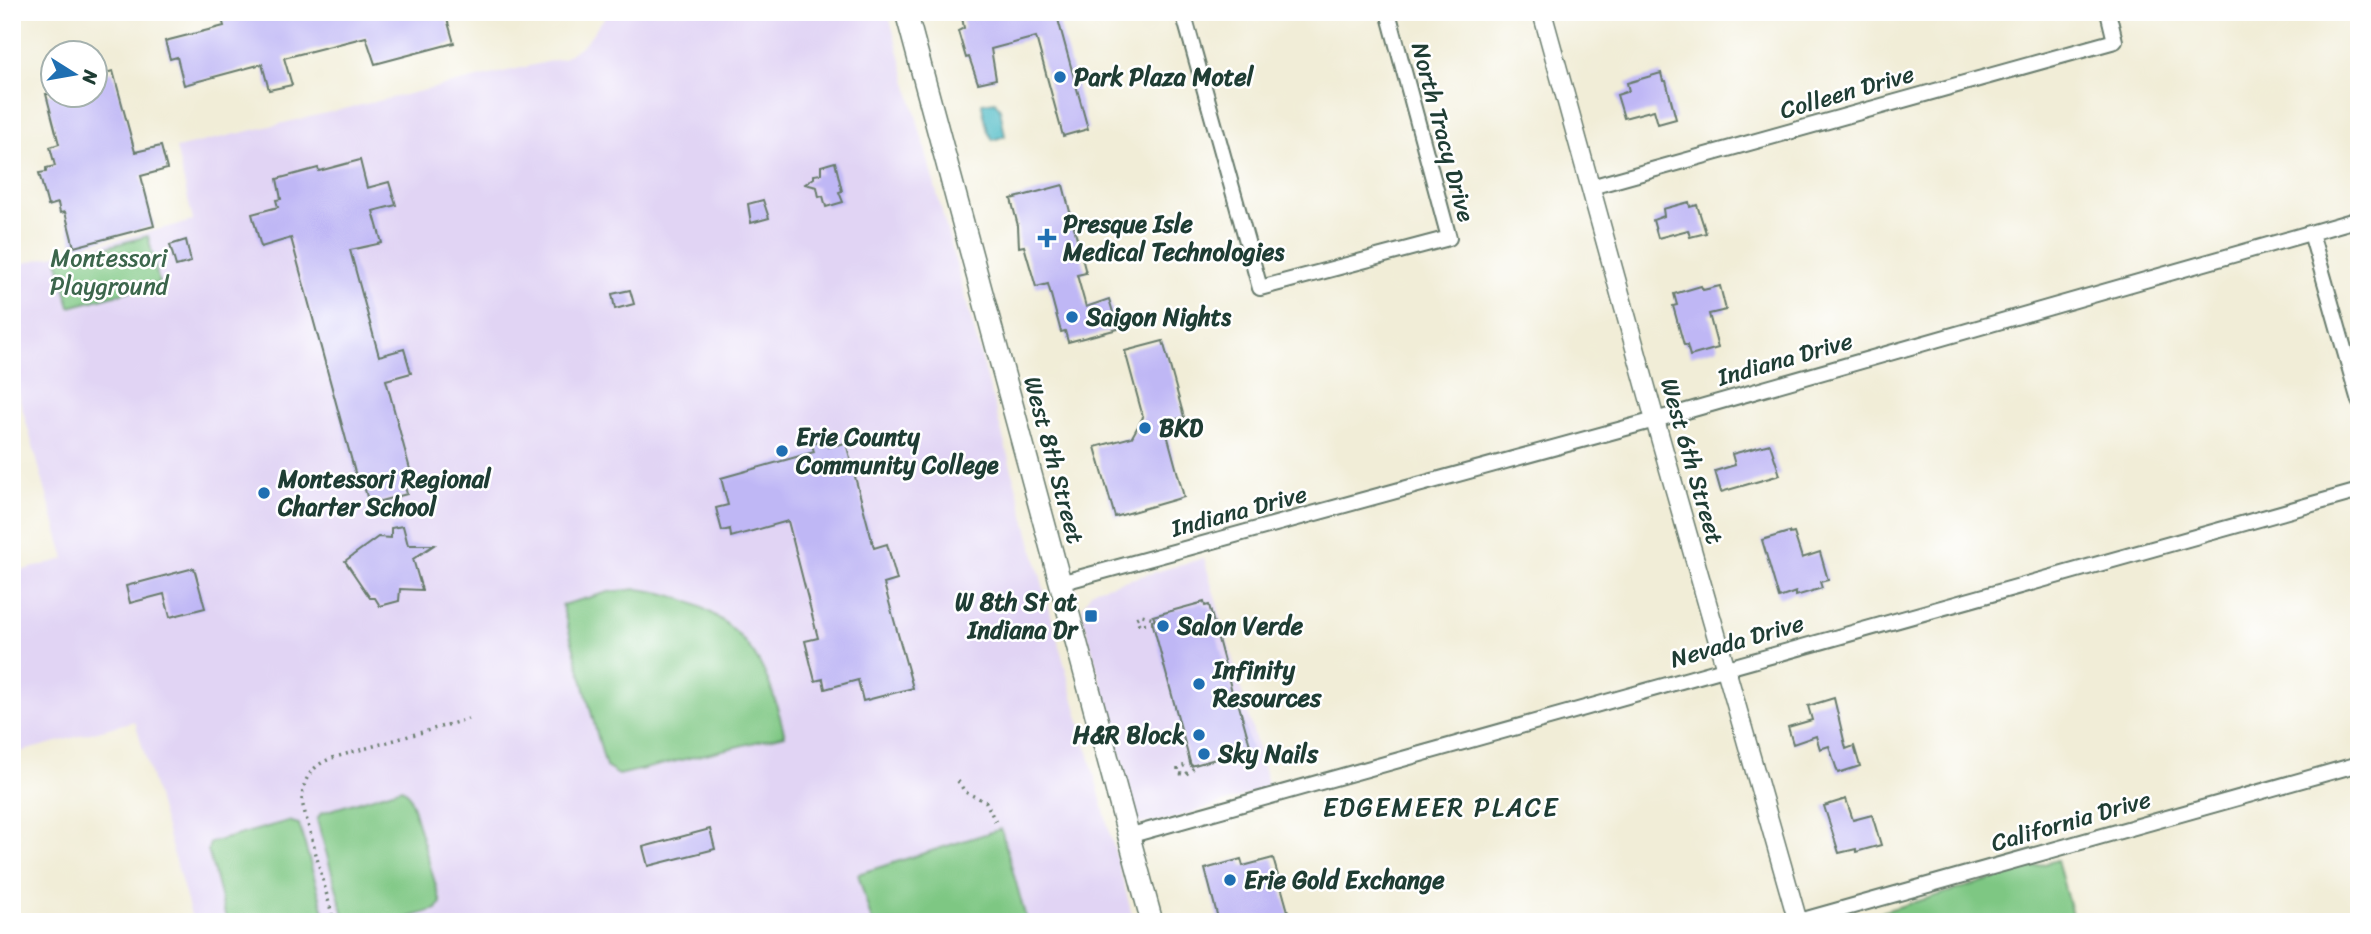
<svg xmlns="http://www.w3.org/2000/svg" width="2371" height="934" font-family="Sriracha,sans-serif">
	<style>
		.built { fill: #e1d4f4 }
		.green { fill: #7ec783; stroke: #4e825c; stroke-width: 2 }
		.water { fill: #4cbac5; stroke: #367c7c; stroke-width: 2 }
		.building { fill: #bfb7f5 }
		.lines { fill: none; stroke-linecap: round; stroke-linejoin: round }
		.minor-casing { stroke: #687b6d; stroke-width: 18 }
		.tertiary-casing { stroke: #687b6d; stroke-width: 21 }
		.secondary-casing { stroke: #687b6d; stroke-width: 24 }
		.path { stroke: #687b6d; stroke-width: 3.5; stroke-dasharray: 2 5; stroke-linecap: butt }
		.minor { stroke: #fff; stroke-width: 14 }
		.tertiary { stroke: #fff; stroke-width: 18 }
		.secondary { stroke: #fff; stroke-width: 21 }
		.poi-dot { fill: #1f6fb2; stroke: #fff; stroke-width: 2.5 }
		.labels { text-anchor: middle; stroke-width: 5; stroke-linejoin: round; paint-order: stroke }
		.poi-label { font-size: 24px; font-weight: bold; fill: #1f3d34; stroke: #fff; text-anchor: start }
		.street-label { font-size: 24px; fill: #1f3d34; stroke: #fff }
		.park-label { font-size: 24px; fill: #3c664c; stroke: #fff }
		.neighbourhood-label { font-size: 26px; letter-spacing: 2px; fill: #1f3d34; stroke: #fff }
	</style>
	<rect width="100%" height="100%" fill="#fff"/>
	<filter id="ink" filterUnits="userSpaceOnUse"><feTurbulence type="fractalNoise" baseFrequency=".0143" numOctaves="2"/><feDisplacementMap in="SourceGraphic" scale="14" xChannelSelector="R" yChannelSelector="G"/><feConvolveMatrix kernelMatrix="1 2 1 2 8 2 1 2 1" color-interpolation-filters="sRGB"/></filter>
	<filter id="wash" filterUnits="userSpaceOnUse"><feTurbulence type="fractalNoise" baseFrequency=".00686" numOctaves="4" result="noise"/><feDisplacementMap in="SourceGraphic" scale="28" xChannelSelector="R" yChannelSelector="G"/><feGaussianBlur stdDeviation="1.57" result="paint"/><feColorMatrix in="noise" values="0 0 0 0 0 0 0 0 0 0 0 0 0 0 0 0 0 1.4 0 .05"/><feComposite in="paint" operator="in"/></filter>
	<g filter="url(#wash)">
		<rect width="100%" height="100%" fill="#f1edd7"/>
		<path class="built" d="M609 12H888L1134 922H193L135 721 12 754V573L65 559 12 372V266L193 221 176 148 564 58 584 44Z
			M1204 558 1269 788 1172 819 1139 824 1082 613 1083 607 1091 592 1096 589Z"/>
		<path class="green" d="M148 236 159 283 70 307 58 260Z
			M637 589C696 595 747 626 769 683 776 700 780 718 785 735L619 775 606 767 562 605 609 592Z
			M402 788 409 794 441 903 437 909 393 922H346L317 820 321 813Z
			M288 821 299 824 327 922H227L208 850 210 843Z
			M1001 829 1027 922H872L858 874Z
			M2057 860 2074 922H1847Z"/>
		<path class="water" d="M995 101 1000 109 1005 136 993 140 988 132 982 106V103Z"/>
		<g id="blocks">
			<path class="building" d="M220 12H445L454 43 375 64 366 37 284 58 292 85 269 90 262 64 184 85 177 57 170 59 165 41 224 26Z
				M961 12H1056L1088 129 1063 136 1036 37 991 49 996 79 978 83 969 57 966 58 958 31 964 28Z
				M113 71 135 152 161 146 167 169 141 176 154 226 74 247 65 212 60 213 58 203 48 206 39 173 46 172V168L55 166 50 147 59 144 46 94H94V76Z
				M1661 73 1663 81H1666L1676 119 1658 124 1654 110 1624 118 1617 95 1629 91 1627 83Z
				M360 160 367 188 389 182 396 205 373 211 382 243 350 250 379 356 404 349 411 373 386 380 411 473 402 476 407 494 369 504 364 486 359 487 291 238 261 247 252 214 278 207 276 200 281 199 277 179 318 168 319 171Z
				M835 162 842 191 839 192 843 202 826 207 823 196 819 197 817 187 805 184 814 178V175L821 174V166Z
				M1063 185 1086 273 1077 275 1086 307 1109 299 1118 329 1068 342 1065 331 1061 332 1048 284 1036 287 1024 246 1019 247 1018 226 1011 199Z
				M763 200 769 218 751 223 748 204Z
				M1689 202 1690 207 1697 205 1706 233 1690 237 1688 230 1658 238 1653 220 1664 216 1663 209Z
				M186 240 191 262 176 266 170 245Z
				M1701 286 1703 290 1720 286 1726 310 1709 314 1718 348 1690 356 1687 345H1684L1673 306 1677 305 1674 294Z
				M630 290 634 304 615 309 612 294Z
				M1163 341 1184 417 1164 423 1184 497 1115 517 1095 447 1132 437 1143 417 1125 351Z
				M826 441 828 447 846 443 874 548 887 544 897 580 884 584 913 688 863 701 858 680 825 689 823 679 815 681 805 641 818 638 788 521 731 537 730 529 722 531 716 508 728 505 721 478 814 452 812 444Z
				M1770 444 1780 475 1721 492 1715 471 1735 465 1732 454Z
				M403 526 408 545H434L413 559 422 590 400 589 399 601 380 606 375 598H370L345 561 378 537 391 538V528Z
				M1789 532 1790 534 1794 533 1802 558 1820 552 1828 580 1820 582 1822 588 1796 596V592L1779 598 1762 540Z
				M194 568 205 608 170 617 164 594 130 603 126 586Z
				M1204 602 1205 606 1209 605 1235 703 1238 702 1251 749 1191 766 1152 621 1155 620 1153 616Z
				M1834 698 1846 749 1854 746 1860 766 1838 773 1829 746 1820 749 1816 736 1793 744 1788 727 1812 720 1808 706Z
				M1846 799 1853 820 1872 815 1881 845 1856 852V849L1839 853 1824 806Z
				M710 829 715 849 648 866 643 847Z
				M1273 858 1291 922H1219L1205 869 1241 859 1243 866Z"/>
		</g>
	</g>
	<g filter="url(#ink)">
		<use href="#blocks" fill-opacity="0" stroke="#687b6d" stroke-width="2"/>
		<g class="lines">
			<g class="minor-casing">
				<path id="minor" d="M1183 12 1260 288 1449 238 1388 12
					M1591 187 2115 41 2108 12
					M2311 233 2359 401
					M1060 583 1655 420 2359 219
					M1128 836 2359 491
					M1796 922 2359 764"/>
			</g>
			<g class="tertiary-casing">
				<path id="tertiary" d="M1542 12 1655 420 1798 922"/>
			</g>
			<g class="secondary-casing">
				<path id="secondary" d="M906 12 1152 922"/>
			</g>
			<path class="path" d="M1153 623 1139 624 1136 618 1142 615 1154 618
				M1191 763 1178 768V773L1185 775 1195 767
				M958 781 965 792 986 802 996 823
				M334 922 302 802C302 780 311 766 332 758L468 719"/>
			<use href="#minor" class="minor"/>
			<use href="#tertiary" class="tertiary"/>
			<use href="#secondary" class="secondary"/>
		</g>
	</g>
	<g class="poi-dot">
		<circle cx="1060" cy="77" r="7"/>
		<path d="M1043.5 227.5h7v7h7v7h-7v7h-7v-7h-7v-7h7z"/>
		<circle cx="1072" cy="317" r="7"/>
		<circle cx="1145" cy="428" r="7"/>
		<circle cx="782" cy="451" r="7"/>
		<circle cx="264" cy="493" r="7"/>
		<rect x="1084" y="609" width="14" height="14" rx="3.5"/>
		<circle cx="1163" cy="626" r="7"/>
		<circle cx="1199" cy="684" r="7"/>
		<circle cx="1199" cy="735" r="7"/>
		<circle cx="1204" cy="754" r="7"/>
		<circle cx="1230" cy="880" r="7"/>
	</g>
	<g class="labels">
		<g class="poi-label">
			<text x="1074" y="85">Park Plaza Motel</text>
			<text x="1063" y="232">Presque Isle<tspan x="1063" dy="28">Medical Technologies</tspan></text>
			<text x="1086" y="325">Saigon Nights</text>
			<text x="1159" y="436">BKD</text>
			<text x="796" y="445">Erie County<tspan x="796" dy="28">Community College</tspan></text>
			<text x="278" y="487">Montessori Regional<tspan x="278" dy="28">Charter School</tspan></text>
			<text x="1077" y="610" text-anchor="end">W 8th St at<tspan x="1077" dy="28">Indiana Dr</tspan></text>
			<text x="1177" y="634">Salon Verde</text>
			<text x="1213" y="678">Infinity<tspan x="1213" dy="28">Resources</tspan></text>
			<text x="1185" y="743" text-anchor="end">H&amp;R Block</text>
			<text x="1218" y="762">Sky Nails</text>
			<text x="1244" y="888">Erie Gold Exchange</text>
		</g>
		<g class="street-label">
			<text transform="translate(1847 92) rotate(-16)" y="8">Colleen Drive</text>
			<text transform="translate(1443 132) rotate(75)" y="8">North Tracy Drive</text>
			<text transform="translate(1785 359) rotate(-16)" y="8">Indiana Drive</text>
			<text transform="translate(1054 460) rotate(75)" y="8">West 8th Street</text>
			<text transform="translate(1692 461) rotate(74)" y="8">West 6th Street</text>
			<text transform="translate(1239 511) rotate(-15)" y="8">Indiana Drive</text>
			<text transform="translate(1737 641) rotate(-16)" y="8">Nevada Drive</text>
			<text transform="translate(2071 821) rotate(-16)" y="8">California Drive</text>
		</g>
		<g class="park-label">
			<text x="109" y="266">Montessori<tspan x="109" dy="28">Playground</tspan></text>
		</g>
		<g class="neighbourhood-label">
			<text x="1441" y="816">EDGEMEER PLACE</text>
		</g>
	</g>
	<rect width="2371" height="934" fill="none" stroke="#fff" stroke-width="42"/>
	<g transform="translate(74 74) rotate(101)"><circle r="33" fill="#ffffff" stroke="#a5b1ae" stroke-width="2"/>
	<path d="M0-5L12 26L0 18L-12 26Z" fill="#1f6fb2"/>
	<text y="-10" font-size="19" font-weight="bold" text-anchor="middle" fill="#1f3d34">N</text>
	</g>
</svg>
